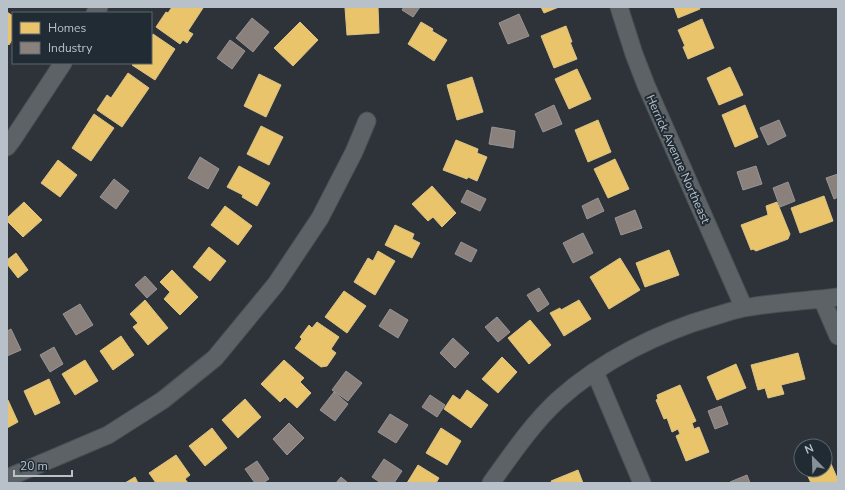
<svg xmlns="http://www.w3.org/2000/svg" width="845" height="490" font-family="'Nunito Sans',sans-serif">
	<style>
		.homes { fill: #e9c46a; stroke: #dac386 }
		.industry { fill: #8a817c; stroke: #989493 }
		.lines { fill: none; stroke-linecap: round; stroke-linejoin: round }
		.street-casing { stroke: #4b4f54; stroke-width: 19 }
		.street { stroke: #5d6267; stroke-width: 17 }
		.labels { text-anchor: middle; stroke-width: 4; stroke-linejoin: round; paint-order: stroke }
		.street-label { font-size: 12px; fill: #b8c1c9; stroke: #212b33 }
	</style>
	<rect width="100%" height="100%" fill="#2d3339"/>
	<path class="homes" d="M172 7H201L203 8 188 31 193 34 187 43 183 40 180 44 156 27 166 12 168 13Z
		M378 7 379 33 347 35 345 8Z
		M541 7H559L544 13Z
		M674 7H699L700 9 678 18Z
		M7 12 13 16V38L9 45 7 43Z
		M702 19 714 48 688 59 683 47 685 46 678 30Z
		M300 22 318 40 293 66 274 48Z
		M421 22 433 29 432 31 447 40 434 61 408 44Z
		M566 26 572 42H570L577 59 554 68 541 36Z
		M153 34 175 49 155 80 132 65 134 63H151V37Z
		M730 67 743 95 719 105 707 78Z
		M577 69 591 99 569 109 555 79Z
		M128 73 149 88 122 127 97 110 107 95 111 98Z
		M259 74 281 85 266 117 244 106Z
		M472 77 483 112 457 120 447 85Z
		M745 105 758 137 735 147 722 115Z
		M94 114 114 128 91 161 72 148Z
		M598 120 611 152 588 162 575 130Z
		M261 126 283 137 269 165 247 154Z
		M456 140 478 149 477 153 487 157 477 181 468 177 467 179 443 170Z
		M615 159 629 189 608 198 594 169Z
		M58 160 77 175 60 197 41 183Z
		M239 166 270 183 257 206 242 197 243 195 227 187Z
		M432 186 456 213 442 227 433 217 428 221 412 204Z
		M824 196 833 221 800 233 791 208Z
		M24 202 42 220 23 237 7 221V218Z
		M777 202 790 234 788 239 756 251 753 249 751 250 741 225 768 215 766 206Z
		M225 206 252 226 238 245 211 225Z
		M395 225 414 234 412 239 420 243 412 258 385 245Z
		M209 247 226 261 210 281 193 267Z
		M669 250 679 275 645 287 636 263Z
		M378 251 395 261 375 295 354 282 368 258 373 261Z
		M16 253 28 270 18 278 7 264V260Z
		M620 258 640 290 609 309 590 277Z
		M172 270 198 297 180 315 164 299 170 292 160 282Z
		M344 291 366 306 347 333 325 317Z
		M145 300 168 328 148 345 133 327 138 323 130 314Z
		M579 300 591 319 564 336 550 313 560 308 561 310Z
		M530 320 551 345 529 364 508 338Z
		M317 322 339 337 331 349 336 353 327 366 321 367 295 348 302 339 300 337 309 325 312 328Z
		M121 336 134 355 113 370 100 351Z
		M798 353 805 379 781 385 784 394 768 398 765 388 758 390 751 365Z
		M502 357 517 372 498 393 482 379Z
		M85 360 98 381 75 395 62 374Z
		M284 360 304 378 300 382 311 393 297 408 285 397 280 402 261 384Z
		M736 364 746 388 717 400 707 377Z
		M49 379 60 403 35 415 24 391Z
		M680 385 696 421 692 423 694 429 699 427 709 452 686 461 676 436 680 434 678 429 672 432 667 418 664 419 656 400 658 399 657 395Z
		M467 390 488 405 471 428 444 409 453 395 460 400Z
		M245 399 261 417 238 438 222 420Z
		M8 400 18 422 7 428V401Z
		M212 428 227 448 205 466 189 446Z
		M441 428 461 441 447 465 426 453Z
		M825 450 838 480V483H811L805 470H825Z
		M176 455 190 475 185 479 188 483H156L149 473Z
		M418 465 439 478 436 483H407Z
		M578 470 583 483H552L551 481Z
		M135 477 138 483H125Z"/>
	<path class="industry" d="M404 7H420L413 17 402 10Z
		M519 14 529 36 508 44 499 23Z
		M252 18 269 32 253 52 236 38Z
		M230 40 245 51 232 69 217 58Z
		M554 105 562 124 543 132 535 114Z
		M779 120 786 136 768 145 760 128Z
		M492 127 515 131 513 148 489 144Z
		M200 157 219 169 208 189 188 178Z
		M756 166 762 184 743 190 737 172Z
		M838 174V197L834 199 826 178Z
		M114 179 129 191 116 209 100 197Z
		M788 182 795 201 780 207 773 188Z
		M467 190 486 199 480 211 461 202Z
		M598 198 604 211 587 219 582 206Z
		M635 210 642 228 621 235 615 218Z
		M583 233 593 253 573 263 563 243Z
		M461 242 477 250 471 262 455 254Z
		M145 276 157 289 147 298 135 285Z
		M539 288 549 304 538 312 527 295Z
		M80 304 93 325 76 335 63 314Z
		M390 309 408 320 398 338 379 326Z
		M497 317 510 332 498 342 485 327Z
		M11 329 21 350 7 356V331Z
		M453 338 469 353 455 368 440 353Z
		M54 347 63 364 50 372 40 355Z
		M346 371 362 383 348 401 332 390Z
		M334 392 348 404 335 421 320 410Z
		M430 395 445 405 437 417 422 407Z
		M721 406 728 424 715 429 708 411Z
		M390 414 408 425 396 443 378 432Z
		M289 423 304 438 287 455 273 439Z
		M384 459 402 471 394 483H381L372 477Z
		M257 461 269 479 263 483H255L245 469Z
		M747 475 750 483H730V482Z
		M341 477 348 483H336Z"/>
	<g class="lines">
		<g class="street-casing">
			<path id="street" d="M619 7 634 54 646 85 744 308
				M95 13 99 7
				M7 147 13 139 63 63
				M822 299 838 336
				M595 372 642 483
				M7 478 108 435 163 400 215 358 276 284 320 218 354 152 367 121
				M491 483C512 454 532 424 558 400 601 361 659 332 715 316 725 313 734 310 744 308 775 302 807 301 838 297"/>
		</g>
		<use href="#street" class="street"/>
	</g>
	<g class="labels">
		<g class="street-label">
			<text transform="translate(678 159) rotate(66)" y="4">Herrick Avenue Northeast</text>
		</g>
	</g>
	<rect width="845" height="490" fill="none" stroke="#b8c1c9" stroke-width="16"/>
	<rect x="12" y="12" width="140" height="52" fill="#212b33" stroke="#5d676f"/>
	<rect x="20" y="22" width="20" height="12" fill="#e9c46a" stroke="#5d676f"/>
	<text x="48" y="32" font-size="12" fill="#b8c1c9">Homes</text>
	<rect x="20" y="42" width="20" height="12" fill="#8a817c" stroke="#5d676f"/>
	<text x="48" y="52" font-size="12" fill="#b8c1c9">Industry</text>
	<g transform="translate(813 458) rotate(337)"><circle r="19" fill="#212b33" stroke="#5d676f"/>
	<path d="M0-3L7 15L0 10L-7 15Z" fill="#878f97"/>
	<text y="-6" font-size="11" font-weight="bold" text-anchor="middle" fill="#b8c1c9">N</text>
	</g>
	<path d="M14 470v6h58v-6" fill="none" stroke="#b8c1c9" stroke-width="2"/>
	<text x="20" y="470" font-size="12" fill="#b8c1c9" stroke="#212b33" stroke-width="3" paint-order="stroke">20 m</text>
</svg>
